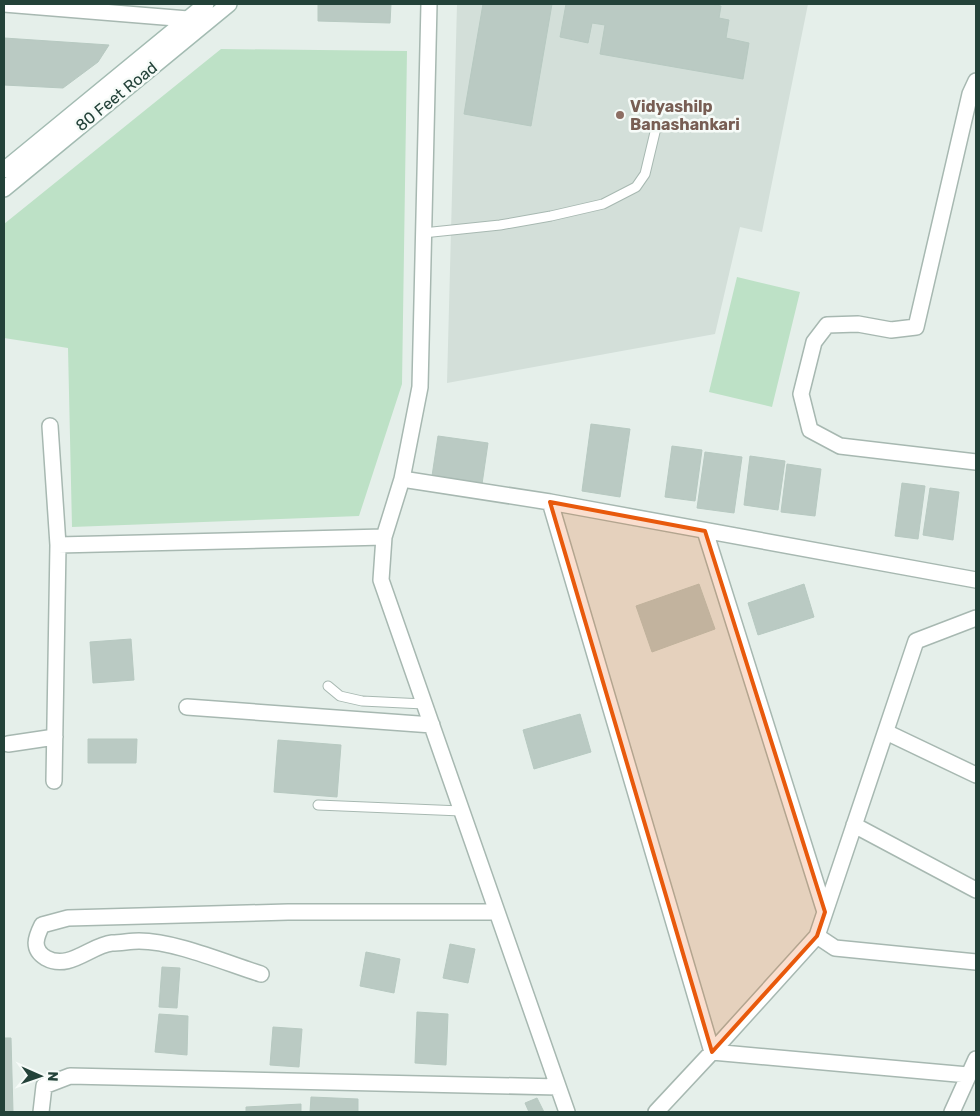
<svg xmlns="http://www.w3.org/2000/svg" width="980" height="1116" font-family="Rubik,sans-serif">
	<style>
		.built { fill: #d3dfd9 }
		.green { fill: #bde1c6 }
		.building { fill: #bacac3; stroke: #b7c9c1 }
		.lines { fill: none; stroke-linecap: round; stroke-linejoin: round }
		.service-casing { stroke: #a7b8b1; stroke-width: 11 }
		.minor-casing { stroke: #a7b8b1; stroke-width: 18 }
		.secondary-casing { stroke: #a3bbb2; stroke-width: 18 }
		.service { stroke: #fff; stroke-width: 9 }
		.minor { stroke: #fff; stroke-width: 15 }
		.secondary { stroke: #fff; stroke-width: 15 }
		.marked { fill: #e8590c; fill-opacity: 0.2; stroke: #e8590c; stroke-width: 4; stroke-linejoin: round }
		.education-dot { fill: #8d6e63; stroke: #f6fbf8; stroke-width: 2 }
		.labels { text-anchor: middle; stroke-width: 5; stroke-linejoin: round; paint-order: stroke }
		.street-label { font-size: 16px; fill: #234239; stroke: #f6fbf8 }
		.education-label { font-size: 16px; font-weight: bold; fill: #785e54; stroke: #f6fbf8; text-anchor: start }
	</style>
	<rect width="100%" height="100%" fill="#e5efea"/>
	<path class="built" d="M457 4H808L762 232 740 227 715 334 447 383Z"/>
	<path class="green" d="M221 49 407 51 402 384 359 516 72 527 68 348 4 338V224Z
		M737 277 800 292 772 407 709 392Z"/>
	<path class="building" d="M318 4H391L390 23 318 21Z
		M483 4H552L531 126 464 114Z
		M566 4H711L721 6 719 18 729 20 726 38 749 43 743 79 600 54 605 25 592 23 588 43 560 37Z
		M4 38 109 45 98 62 63 88 4 85Z
		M591 424 630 429 620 497 582 491Z
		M438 436 488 443 482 484 432 476Z
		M672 446 702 450 695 501 665 497Z
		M705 452 742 457 734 513 697 508Z
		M750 456 785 461 778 510 744 505Z
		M787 464 821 469 815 516 781 512Z
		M902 483 925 486 918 539 895 536Z
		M930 488 959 492 953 540 923 535Z
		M699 584 715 629 652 652 636 606Z
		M804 584 814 617 758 635 748 603Z
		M131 639 134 680 93 683 90 642Z
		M580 714 591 752 534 769 523 730Z
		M88 739H137L136 763H88Z
		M278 740 341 745 337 797 274 792Z
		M450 944 475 949 468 983 443 978Z
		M366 952 400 959 394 993 360 986Z
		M162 967 180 968 177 1008 159 1007Z
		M417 1012 448 1014 446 1065 415 1063Z
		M159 1014 188 1016 187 1055 155 1052Z
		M273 1027 302 1029 299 1067 270 1065Z
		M4 1038H11L13 1112H4Z
		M311 1097 358 1099V1112H310Z
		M537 1098 544 1112H529L525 1103Z
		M301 1104V1112H246V1107Z"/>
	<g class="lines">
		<g class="service-casing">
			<path id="service" d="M423 233 500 225 551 216 603 204 636 187 645 174 656 128
				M328 686 340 696 362 701 424 704
				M318 805 461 811"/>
		</g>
		<g class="minor-casing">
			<path id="minor" d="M4 4 188 19
				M429 4 420 387 402 479 384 537 381 580 567 1112
				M976 81 970 94 916 327 891 330 858 324 827 325 814 342 801 394 810 430 840 446 976 462
				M50 426 58 545
				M402 479 550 502 976 580
				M550 502 712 1052 968 1075
				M705 531 825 912
				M187 707 432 725
				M886 732 976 775
				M8 744 55 737
				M54 781 58 545 384 537
				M854 825 976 890
				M817 936 835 948 976 962
				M261 974C226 963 175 941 139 941 130 941 121 943 112 943 91 945 69 971 46 958 31 949 36 937 42 925L68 918 288 912H496
				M41 1112 44 1086 70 1076 558 1087
				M656 1112 712 1052 817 936 916 641 976 618
				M952 1112 976 1059"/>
		</g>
		<g class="secondary-casing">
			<path id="secondary" d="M4 170 206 4
				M4 189 229 4"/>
		</g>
		<use href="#service" class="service"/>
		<use href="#minor" class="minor"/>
		<use href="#secondary" class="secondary"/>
	</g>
	<path class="marked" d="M550 502 705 531 825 912 817 936 712 1052Z"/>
	<circle class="education-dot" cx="620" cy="115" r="5"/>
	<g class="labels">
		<g class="street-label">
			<text transform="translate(116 96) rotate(-39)" y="6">80 Feet Road</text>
		</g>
		<g class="education-label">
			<text x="630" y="112">Vidyashilp<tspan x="630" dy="18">Banashankari</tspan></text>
		</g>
	</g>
	<rect width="980" height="1116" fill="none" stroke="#234239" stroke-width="10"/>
	<g transform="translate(40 1076) rotate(92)" stroke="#f6fbf8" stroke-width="4" paint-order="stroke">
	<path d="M0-4L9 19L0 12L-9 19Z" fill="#234239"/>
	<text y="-8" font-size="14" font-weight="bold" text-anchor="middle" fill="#234239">N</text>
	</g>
</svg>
